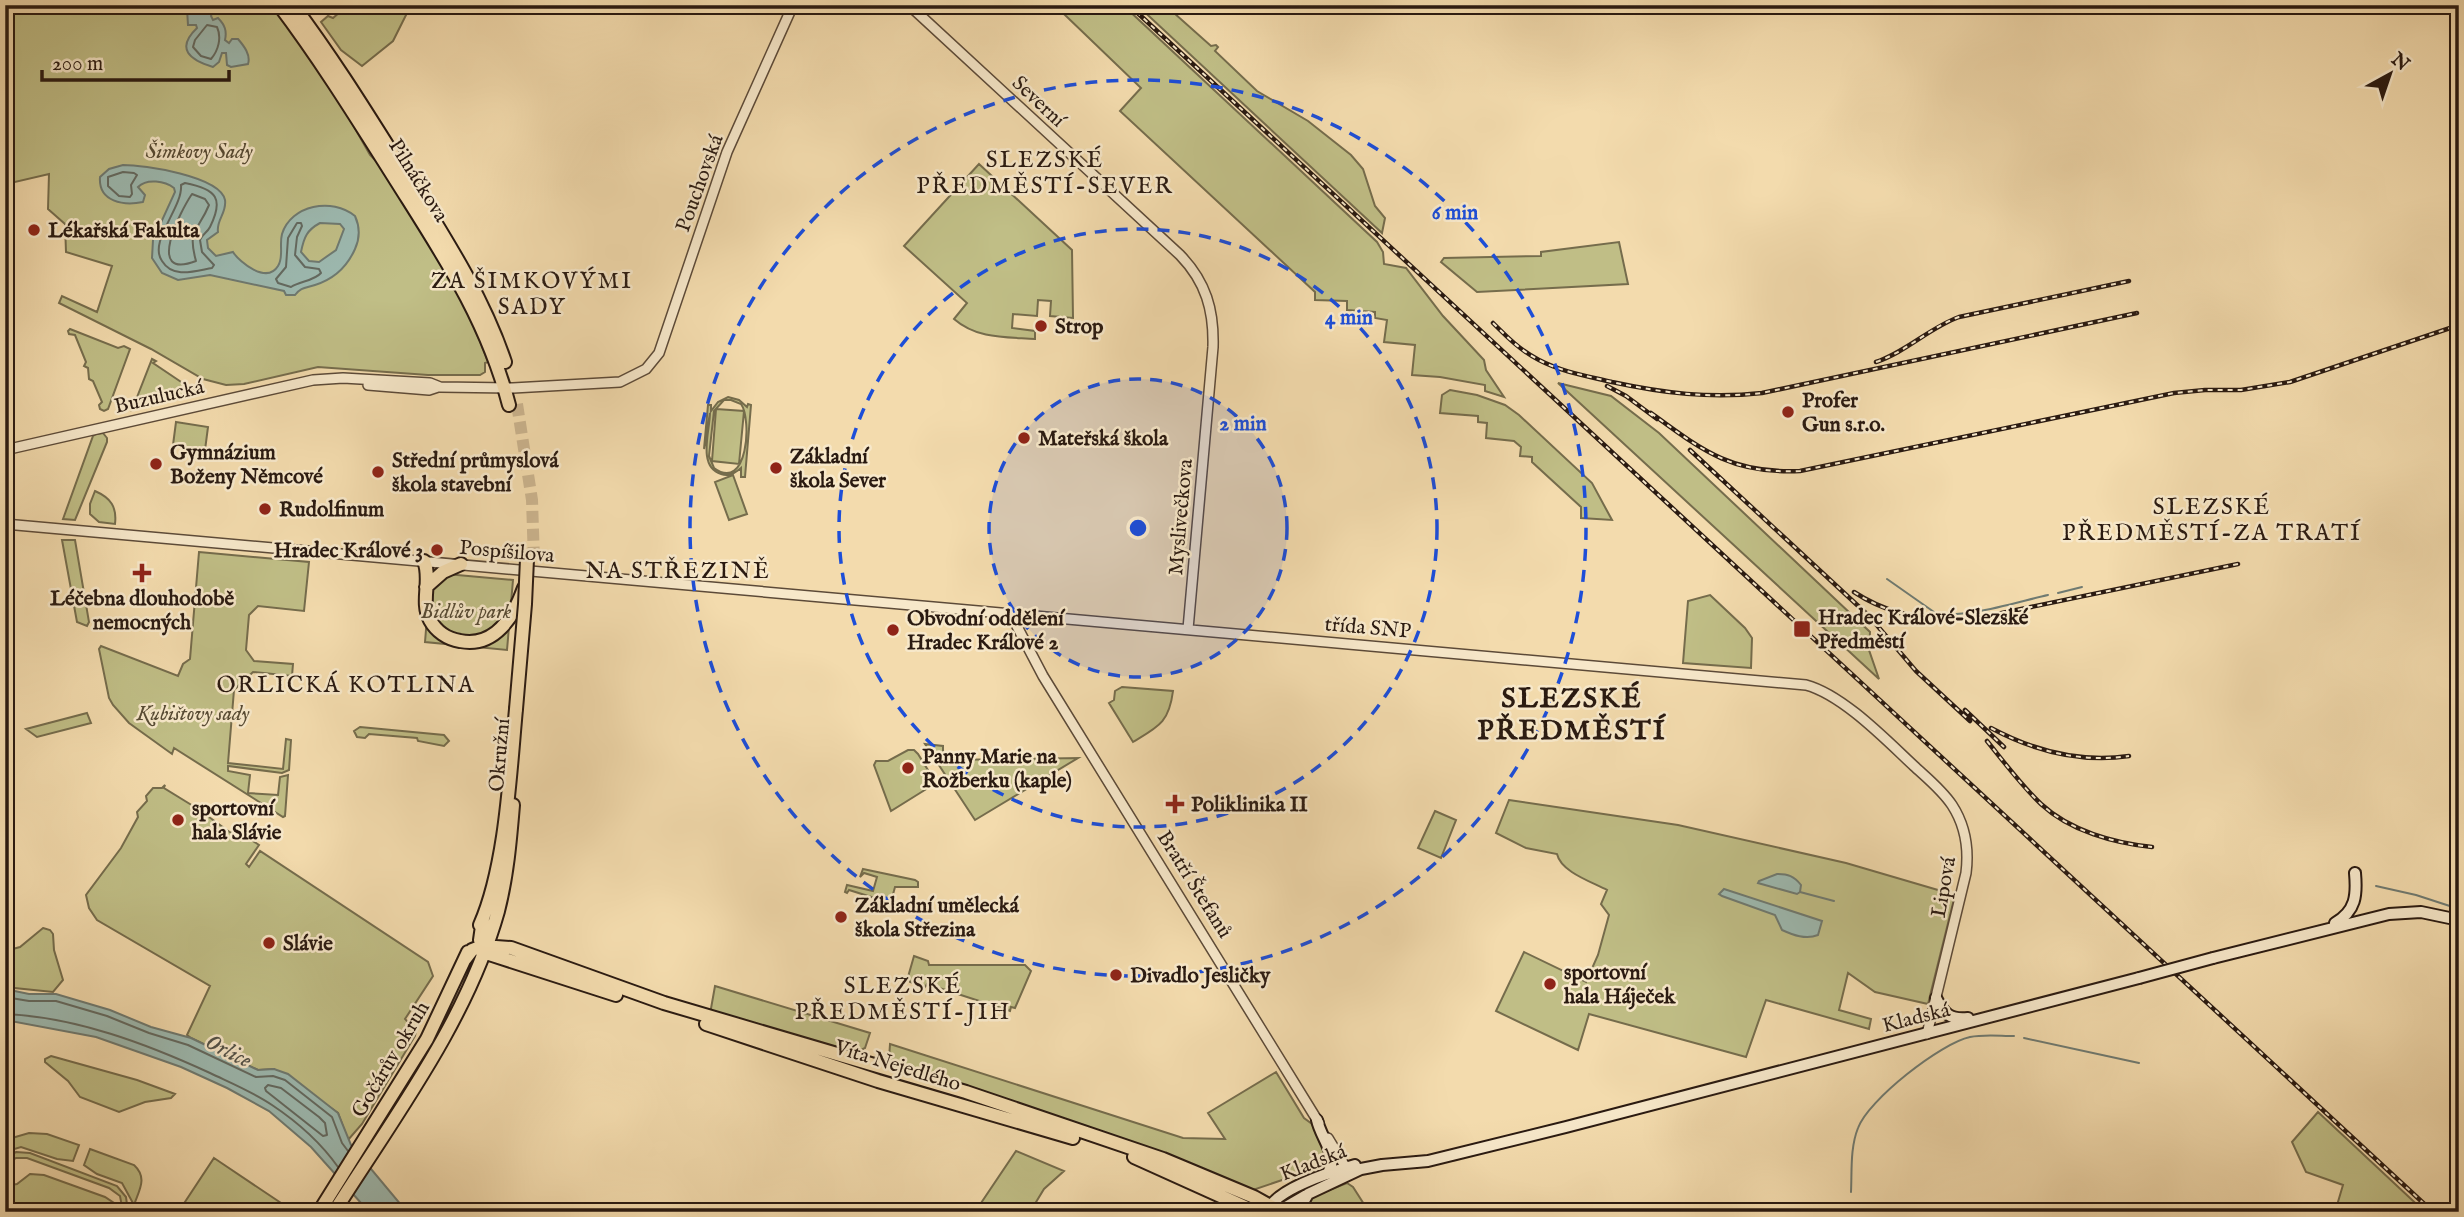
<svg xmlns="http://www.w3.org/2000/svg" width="2464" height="1217" font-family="'IM FELL English',serif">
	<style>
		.green { fill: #c0be86; stroke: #756c4c; stroke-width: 2; fill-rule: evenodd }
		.water { fill: #9dbab1; stroke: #6f7a71; stroke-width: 2; fill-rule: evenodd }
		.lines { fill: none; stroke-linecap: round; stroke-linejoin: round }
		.shore { stroke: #646a61; stroke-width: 2 }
		.stream { stroke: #6f7a71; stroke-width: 2 }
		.primary-tunnel { stroke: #cbb48e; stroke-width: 12; stroke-dasharray: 12 6; stroke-linecap: butt }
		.tertiary-casing { stroke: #5c4a38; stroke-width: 12 }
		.secondary-casing { stroke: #2a1a11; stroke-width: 14 }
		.primary-casing { stroke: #2a1a11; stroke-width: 16 }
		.tertiary { stroke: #f7e8ca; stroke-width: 9 }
		.secondary { stroke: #f7e8ca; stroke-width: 10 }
		.primary { stroke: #f3dbad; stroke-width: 12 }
		.rail-casing { stroke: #2a1a11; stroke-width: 4.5 }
		.rail { stroke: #f7e8ca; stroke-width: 2; stroke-dasharray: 5; stroke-linecap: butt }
		.secondary-bridge-casing { stroke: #2a1a11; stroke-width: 14; stroke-linecap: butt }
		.primary-bridge-casing { stroke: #2a1a11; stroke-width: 16; stroke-linecap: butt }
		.secondary-bridge { stroke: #f7e8ca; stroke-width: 10 }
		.primary-bridge { stroke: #f3dbad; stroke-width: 12 }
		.ring { fill: none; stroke: #1d4ed8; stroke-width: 3.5; stroke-dasharray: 12 9 }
		.poi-dot { fill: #8f2418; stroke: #f7e8ca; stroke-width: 2.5 }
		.labels { text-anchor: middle; stroke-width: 5; stroke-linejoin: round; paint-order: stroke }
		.street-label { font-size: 21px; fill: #2a1a11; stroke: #f7e8ca }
		.park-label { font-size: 21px; font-style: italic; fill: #574b34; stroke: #f7e8ca }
		.poi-label { font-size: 21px; font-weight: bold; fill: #2a1a11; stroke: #f7e8ca; text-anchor: start }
		.neighbourhood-label { font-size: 23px; letter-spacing: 2px; fill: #2a1a11; stroke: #f7e8ca }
		.water-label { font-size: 23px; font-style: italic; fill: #525249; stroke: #f7e8ca }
		.district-label { font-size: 28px; font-weight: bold; letter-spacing: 2px; fill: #2a1a11; stroke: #f7e8ca }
		.centre { fill: #1d4ed8; stroke: #f7e8ca; stroke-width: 3.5 }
		.ring-label { font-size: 21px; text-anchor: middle; font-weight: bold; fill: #1d4ed8; stroke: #f7e8ca; stroke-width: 5; stroke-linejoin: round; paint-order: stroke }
	</style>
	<rect width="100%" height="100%" fill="#f3dbad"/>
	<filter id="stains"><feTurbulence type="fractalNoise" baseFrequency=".00286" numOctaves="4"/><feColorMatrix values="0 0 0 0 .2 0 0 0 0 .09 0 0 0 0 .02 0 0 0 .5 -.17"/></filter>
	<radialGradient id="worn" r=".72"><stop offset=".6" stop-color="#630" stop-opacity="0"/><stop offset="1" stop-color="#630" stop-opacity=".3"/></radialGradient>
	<path class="green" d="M5 5 273 6 336 95 370 155 381 166C421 230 463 292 488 362L485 363V372L480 375H428L318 367 244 384 226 385 203 379 151 349 59 303 62 296 97 312 112 266 66 252 65 224 48 209 49 174 15 182 5 174Z
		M348 5H413L412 8 410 7 393 41 362 66 341 50 321 22 328 16 333 18Z
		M1076 5H1119L1125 7 1377 242 1383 252 1384 264 1406 268 1443 316 1484 360 1486 370 1504 397 1485 391V385L1440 377 1412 375 1415 345 1384 342 1387 320 1375 318V312L1347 310V301L1315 300V292L1120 111 1141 88 1065 15Z
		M1137 5H1165L1211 46 1216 45 1218 47 1215 51 1257 91 1308 121 1351 155 1363 169 1375 206 1385 218 1382 233Z
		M979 164 1072 250 1073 318 1050 316 1051 301 1038 300 1037 316 1013 314 1012 328 1035 331V339C1005 337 977 339 954 319L967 303 904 246Z
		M1619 242 1628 284 1477 292 1441 262 1444 258 1541 256V252Z
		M70 329 118 348 124 346 130 349 108 409 104 411 100 409 99 405 102 402 93 381 89 379 88 368 84 366 86 362 75 335 69 334 68 331Z
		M152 359 156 361 153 363 199 394 132 410Z
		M1558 383 1611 396 1659 433 1870 632 1869 650 1879 679Z
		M1450 390 1477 395 1505 405 1519 415 1592 483 1612 520 1581 518V507L1532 462V457L1520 456 1521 447 1514 441 1486 438 1487 423 1478 422V416L1440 413 1442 395Z
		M728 397 739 400 747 407 748 404 751 405 745 477H741V468C735 473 729 477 721 474 697 467 710 430 710 413L704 449 708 405H711V411L718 402ZM724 400H731L741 404C752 419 748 493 714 468L709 456 714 411Z
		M716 409 744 411 739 464 712 461Z
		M176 422 208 427 205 450 173 445Z
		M103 433 107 438V442L75 520 63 519 93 436 96 434Z
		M733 475 747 514 729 520 715 482Z
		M95 491C111 498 117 507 115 524L99 522 90 514V504Z
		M62 540H75L89 622 87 626 77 622Z
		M199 552 309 562 304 611 258 606 249 615 246 650 254 661 293 664 292 676 253 672 234 690 228 763 283 769 286 739 291 740 289 770 282 773 228 766V771L250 775 248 793 278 795 280 777 288 775 285 816 283 817 174 748 172 754 129 723 113 705 109 698 99 649 101 646 178 676 183 664 190 659Z
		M446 574 513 580 507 650 425 642 429 593Z
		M1710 595 1745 628 1752 638 1751 668 1683 663 1688 601Z
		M1122 687 1173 691C1169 723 1158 727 1133 742L1109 703 1114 700 1115 691Z
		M87 713 91 723 37 737 26 729Z
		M360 727 444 735 449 741 444 746 418 741 417 738 369 734 365 738 357 737 354 731Z
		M925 744 943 746V760L1078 758 975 820Z
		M908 750H914L918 754 936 783 891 811 874 765 876 761H888Z
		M165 785 164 788 198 809 231 833 235 829 259 845 246 864 249 867 260 851 428 962 433 976 405 1019 416 1031 415 1036 362 1124 348 1140 338 1113 274 1069 258 1070 191 1038 187 1035 210 986 97 920 89 908 86 895 121 848 138 817 137 812 147 801 146 796 153 788H162Z
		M1509 800 1678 825 1846 863 1955 895 1928 1004 1875 992 1848 973 1839 1010 1871 1019 1869 1029 1766 1000 1746 1057 1589 1014 1578 1050 1496 1011 1524 952 1586 982 1598 955 1609 915 1601 904 1607 890C1592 882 1561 872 1557 854L1526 848 1496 833Z
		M1435 811 1456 820 1441 858 1418 848Z
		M863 869 915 880 918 882V887H895L889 909 882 907 884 901 849 890 847 893 845 892 847 885 873 891 877 877 864 873 860 877Z
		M43 928 50 930 53 934 54 950 63 980 53 992 5 987V951L20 947Z
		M914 956 928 961 929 965H1025L1031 971 1015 1008 1011 1007 1010 1011 927 984 925 987 910 982 908 977Z
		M715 986 870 1033 865 1048 859 1051 858 1055 710 1014Z
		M890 1044 1183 1138 1225 1139 1208 1113 1276 1072 1304 1118 1312 1124 1320 1143 1331 1159 1328 1170 1288 1178 1250 1191 968 1087 895 1064 889 1059Z
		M51 1056 137 1080 175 1094 171 1098 145 1102 119 1112 80 1097 68 1081 45 1062V1059Z
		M2318 1112 2425 1212H2335L2343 1185 2306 1172 2292 1142Z
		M29 1133 47 1134 79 1145 73 1161 57 1159 21 1147 11 1150 5 1149V1140Z
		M90 1149 134 1165C148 1178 139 1190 134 1205L122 1183 97 1174 84 1165Z
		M1016 1151 1064 1171 1044 1189 1030 1212H975Z
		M16 1152 30 1153 117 1186 126 1197 128 1212H123L120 1196 109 1188 27 1158H16L5 1165V1158Z
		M214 1158 290 1209 288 1212 179 1211Z
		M30 1174 44 1175 105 1197 114 1203 118 1212H5V1186L17 1184Z
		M1347 1183 1353 1187 1369 1212H1308L1309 1198Z"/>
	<path class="water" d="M189 5H206L213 11 211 16 213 20 218 18C225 25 227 31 225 40L229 43 232 39H238C244 46 251 55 248 64L231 67 227 65 226 53H222L219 62 213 67C190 60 175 49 197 28L196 25H188L187 9Z
		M123 165C144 165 220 176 225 200 227 213 216 220 218 232L207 240 208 248 216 256 233 252C240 263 267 284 278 266 284 257 279 245 282 234 291 205 332 197 355 216 360 227 360 238 355 249 347 267 334 279 315 285 306 288 301 287 295 295H286L284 291 210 275 178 280 162 273 152 258 153 240 175 192 174 188C165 181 147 178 138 187L145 195 143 202C124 206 98 202 100 177L109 169ZM320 223 340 224 344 229 336 250 319 262 309 261 301 252C304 237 307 230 320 223Z
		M1777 874C1788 874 1794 876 1801 885L1800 892 1797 894 1758 883 1759 881Z
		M1724 889 1822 921 1818 935C1806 940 1793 935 1782 930L1775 915 1722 896 1719 894Z
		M5 989 29 994H56L110 1010 151 1027 191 1038 258 1070 274 1069 288 1074 338 1113 351 1145 407 1212H369L311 1147 269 1111 227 1088 181 1067 96 1037 5 1020Z"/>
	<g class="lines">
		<path class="shore" d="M207 25 217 27C222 38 218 51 211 59L201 56 193 47 195 40Z
			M123 172 134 173 137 175 131 185 132 194 130 197 119 196 108 186V177Z
			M185 183C217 189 224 199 210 227 207 233 202 234 200 240L202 252 214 265 212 268C195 271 173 279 162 261 148 241 183 208 181 185Z
			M192 194 205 199 209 205C198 232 187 229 196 261 144 281 181 210 192 194Z
			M297 223H301L302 226 297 237 295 255 305 267 319 269 321 273C314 281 300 281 291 287L278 283 276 279 286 267 288 238Z
			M5 997 29 1001H56L107 1016 149 1033 188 1045 256 1077 273 1076 285 1080 332 1117 342 1143 348 1151
			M5 1014C76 1017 147 1044 210 1073 231 1083 253 1092 272 1105 296 1121 321 1143 338 1167
			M268 1085 281 1088 319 1117 325 1123 327 1135 323 1136 266 1091 265 1088Z"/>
		<path class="stream" d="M1887 579 1934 612C1959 621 2020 601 2048 595
			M2058 593 2082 587
			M2376 886 2416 895 2459 909
			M1800 892 1834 901
			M2024 1038 2139 1063
			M1851 1192C1852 1171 1850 1148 1858 1128 1868 1100 1941 1043 1970 1037 1984 1034 2000 1036 2014 1036
			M1860 1206 1862 1212"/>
		<path class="primary-tunnel" d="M517 404 532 500 534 561"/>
		<g class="tertiary-casing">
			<path id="tertiary" d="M909 5 1180 255C1206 282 1214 310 1213 347L1188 629
				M368 385 429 390 438 387
				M5 450 313 380 343 378 430 383 440 387 513 388 620 382 646 369 659 353 727 152 793 5
				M5 524 1806 685C1843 695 1886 740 1914 766 1927 778 1942 790 1952 805 1965 825 1969 849 1966 873L1927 1034
				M1010 613 1043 676 1319 1123
				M1328 1138 1348 1171"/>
		</g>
		<g class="secondary-casing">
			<path id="secondary" d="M2335 923C2356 911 2357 895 2355 873
				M2213 958 2389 914 2421 912 2459 920
				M1936 998C1944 1014 1950 1020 1968 1018
				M1317 1120C1321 1139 1340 1157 1327 1174
				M1268 1212C1272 1190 1334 1171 1355 1165
				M1277 1212 1308 1194 1361 1169 1382 1165 1428 1161 1566 1127 2139 978
				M1304 1212V1201L1308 1194"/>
		</g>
		<g class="primary-casing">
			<path id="primary" d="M279 5C322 62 359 122 397 182 443 255 487 320 509 405
				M293 5C336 62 373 123 411 183 447 241 483 297 505 362
				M424 561C432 579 420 602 430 620 436 631 447 639 460 641 495 648 514 616 524 588
				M426 587 443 572 461 564
				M483 919 480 940 489 954 616 995
				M480 925C506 866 510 773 516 709
				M465 959 472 950 482 946 511 948 664 1003 966 1092 1163 1159 1254 1197 1281 1212
				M706 1024 878 1081 1073 1138
				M1134 1157 1256 1212
				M319 1212 427 1039 468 952
				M334 1212C394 1117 467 1021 498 911 507 876 510 841 513 805"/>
		</g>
		<use href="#tertiary" class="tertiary"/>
		<use href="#secondary" class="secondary"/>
		<use href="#primary" class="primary"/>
		<g class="rail-casing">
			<path id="rail" d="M1129 5 2433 1212
				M1493 323C1507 337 1521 351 1539 360 1562 372 1587 376 1612 382 1663 393 1710 399 1762 393L2137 313
				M1876 362C1906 352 1929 328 1959 317L2129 281
				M1607 386 1626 396 1657 419
				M1651 413C1703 451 1732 474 1800 471L2174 393 2205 390H2241L2290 382 2459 325
				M1690 450 1869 616 1916 671 1970 721
				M1854 592C1892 617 1933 623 1978 618L2238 564
				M1965 710 2004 747
				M1991 728C2034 751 2080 763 2129 756
				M1987 741C2004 762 2021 785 2041 804 2070 831 2114 843 2152 847"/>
		</g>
		<use href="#rail" class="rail"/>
		<g class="secondary-bridge-casing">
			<path id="secondary-bridge" d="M2139 978 2213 958"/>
		</g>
		<g class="primary-bridge-casing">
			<path id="primary-bridge" d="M516 709 525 604 527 559"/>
		</g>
		<use href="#secondary-bridge" class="secondary-bridge"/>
		<use href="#primary-bridge" class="primary-bridge"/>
	</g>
	<circle cx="1138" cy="528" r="149" fill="#1d4ed8" fill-opacity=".12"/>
	<g class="ring">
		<circle cx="1138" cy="528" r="149"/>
		<circle cx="1138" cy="528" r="299"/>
		<circle cx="1138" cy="528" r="448"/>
	</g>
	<g class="poi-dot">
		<circle cx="34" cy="230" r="7"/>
		<circle cx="1041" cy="326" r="7"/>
		<circle cx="1788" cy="412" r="7"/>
		<circle cx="1024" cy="438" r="7"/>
		<circle cx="156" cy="464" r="7"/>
		<circle cx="776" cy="468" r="7"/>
		<circle cx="378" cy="472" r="7"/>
		<circle cx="265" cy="509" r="7"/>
		<circle cx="437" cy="550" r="7"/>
		<path d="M138.5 562.5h7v7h7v7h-7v7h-7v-7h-7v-7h7z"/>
		<rect x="1793" y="620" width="18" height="18" rx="3.5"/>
		<circle cx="893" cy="630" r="7"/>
		<circle cx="908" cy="768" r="7"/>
		<path d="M1171.5 793.5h7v7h7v7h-7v7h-7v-7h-7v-7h7z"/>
		<circle cx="178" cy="820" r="7"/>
		<circle cx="841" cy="917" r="7"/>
		<circle cx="269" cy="943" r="7"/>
		<circle cx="1116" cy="975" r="7"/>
		<circle cx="1550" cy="984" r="7"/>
	</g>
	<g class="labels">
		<g class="street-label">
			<text transform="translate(1039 101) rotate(43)" y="7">Severní</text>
			<text transform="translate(419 180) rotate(58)" y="7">Pilnáčkova</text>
			<text transform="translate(699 183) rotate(-70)" y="7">Pouchovská</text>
			<text transform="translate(159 396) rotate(-13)" y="7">Buzulucká</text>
			<text transform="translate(1180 517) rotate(-85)" y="7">Myslivečkova</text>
			<text transform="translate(507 551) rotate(5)" y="7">Pospíšilova</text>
			<text transform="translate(1368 627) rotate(5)" y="7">třída SNP</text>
			<text transform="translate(499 755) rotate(-85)" y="7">Okružní</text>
			<text transform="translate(1195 884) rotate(58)" y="7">Bratří Štefanů</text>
			<text transform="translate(1943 887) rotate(-80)" y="7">Lipová</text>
			<text transform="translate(1916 1017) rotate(-14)" y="7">Kladská</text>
			<text transform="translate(390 1059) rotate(-59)" y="7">Gočárův okruh</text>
			<text transform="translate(898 1065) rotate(17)" y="7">Víta Nejedlého</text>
			<text transform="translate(1313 1162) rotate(-21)" y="7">Kladská</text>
		</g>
		<g class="park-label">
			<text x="199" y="158">Šimkovy Sady</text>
			<text x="466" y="618">Bidlův park</text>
			<text x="193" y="720">Kubištovy sady</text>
		</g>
		<g class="poi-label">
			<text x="48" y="237">Lékařská Fakulta</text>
			<text x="1055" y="333">Strop</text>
			<text x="1802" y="407">Profer<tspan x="1802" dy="24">Gun s.r.o.</tspan></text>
			<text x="1038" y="445">Mateřská škola</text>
			<text x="170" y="459">Gymnázium<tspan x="170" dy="24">Boženy Němcové</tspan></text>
			<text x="790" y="463">Základní<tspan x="790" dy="24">škola Sever</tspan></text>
			<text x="392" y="467">Střední průmyslová<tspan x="392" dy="24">škola stavební</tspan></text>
			<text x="279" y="516">Rudolfinum</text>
			<text x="423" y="557" text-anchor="end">Hradec Králové 3</text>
			<text x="142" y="605" text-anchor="middle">Léčebna dlouhodobě<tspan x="142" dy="24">nemocných</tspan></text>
			<text x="1818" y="624">Hradec Králové-Slezské<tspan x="1818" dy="24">Předměstí</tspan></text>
			<text x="907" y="625">Obvodní oddělení<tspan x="907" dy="24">Hradec Králové 2</tspan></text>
			<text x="922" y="763">Panny Marie na<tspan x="922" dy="24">Rožberku (kaple)</tspan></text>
			<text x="1191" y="811">Poliklinika II</text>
			<text x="192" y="815">sportovní<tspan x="192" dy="24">hala Slávie</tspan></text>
			<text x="855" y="912">Základní umělecká<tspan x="855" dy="24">škola Střezina</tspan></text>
			<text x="283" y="950">Slávie</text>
			<text x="1564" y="979">sportovní<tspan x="1564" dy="24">hala Háječek</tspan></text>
			<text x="1130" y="982">Divadlo Jesličky</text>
		</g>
		<g class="neighbourhood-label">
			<text x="1045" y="167">SLEZSKÉ<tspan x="1045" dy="26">PŘEDMĚSTÍ-SEVER</tspan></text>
			<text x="532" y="288">ZA ŠIMKOVÝMI<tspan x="532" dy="26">SADY</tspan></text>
			<text x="2212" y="514">SLEZSKÉ<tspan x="2212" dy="26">PŘEDMĚSTÍ-ZA TRATÍ</tspan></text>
			<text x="678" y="578">NA STŘEZINĚ</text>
			<text x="346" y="692">ORLICKÁ KOTLINA</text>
			<text x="903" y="993">SLEZSKÉ<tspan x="903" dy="26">PŘEDMĚSTÍ-JIH</tspan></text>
		</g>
		<g class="water-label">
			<text transform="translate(229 1050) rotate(27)" y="8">Orlice</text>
		</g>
		<g class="district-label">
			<text x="1572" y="707">SLEZSKÉ<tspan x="1572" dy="32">PŘEDMĚSTÍ</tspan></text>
		</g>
	</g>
	<circle cx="1138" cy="528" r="10" class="centre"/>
	<g class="ring-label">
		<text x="1455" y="219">6 min</text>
		<text x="1349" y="324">4 min</text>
		<text x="1243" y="430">2 min</text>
	</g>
	<rect width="2464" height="1217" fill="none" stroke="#f3dbad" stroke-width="28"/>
	<rect x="7" y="7" width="2450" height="1203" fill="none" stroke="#2a1a11" stroke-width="3.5"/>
	<rect x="14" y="14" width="2436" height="1189" fill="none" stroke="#2a1a11" stroke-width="2"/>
	<g transform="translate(2390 74) rotate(40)" stroke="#f7e8ca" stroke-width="5" paint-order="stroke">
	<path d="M0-5L12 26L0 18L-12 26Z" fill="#2a1a11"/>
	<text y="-10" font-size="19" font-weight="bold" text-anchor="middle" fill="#2a1a11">N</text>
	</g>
	<path d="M42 70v10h187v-10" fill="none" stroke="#2a1a11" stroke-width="3.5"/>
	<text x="52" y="70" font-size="21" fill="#2a1a11" stroke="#f7e8ca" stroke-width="5" paint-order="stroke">200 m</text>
	<rect width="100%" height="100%" filter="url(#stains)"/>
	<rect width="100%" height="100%" fill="url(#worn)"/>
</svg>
